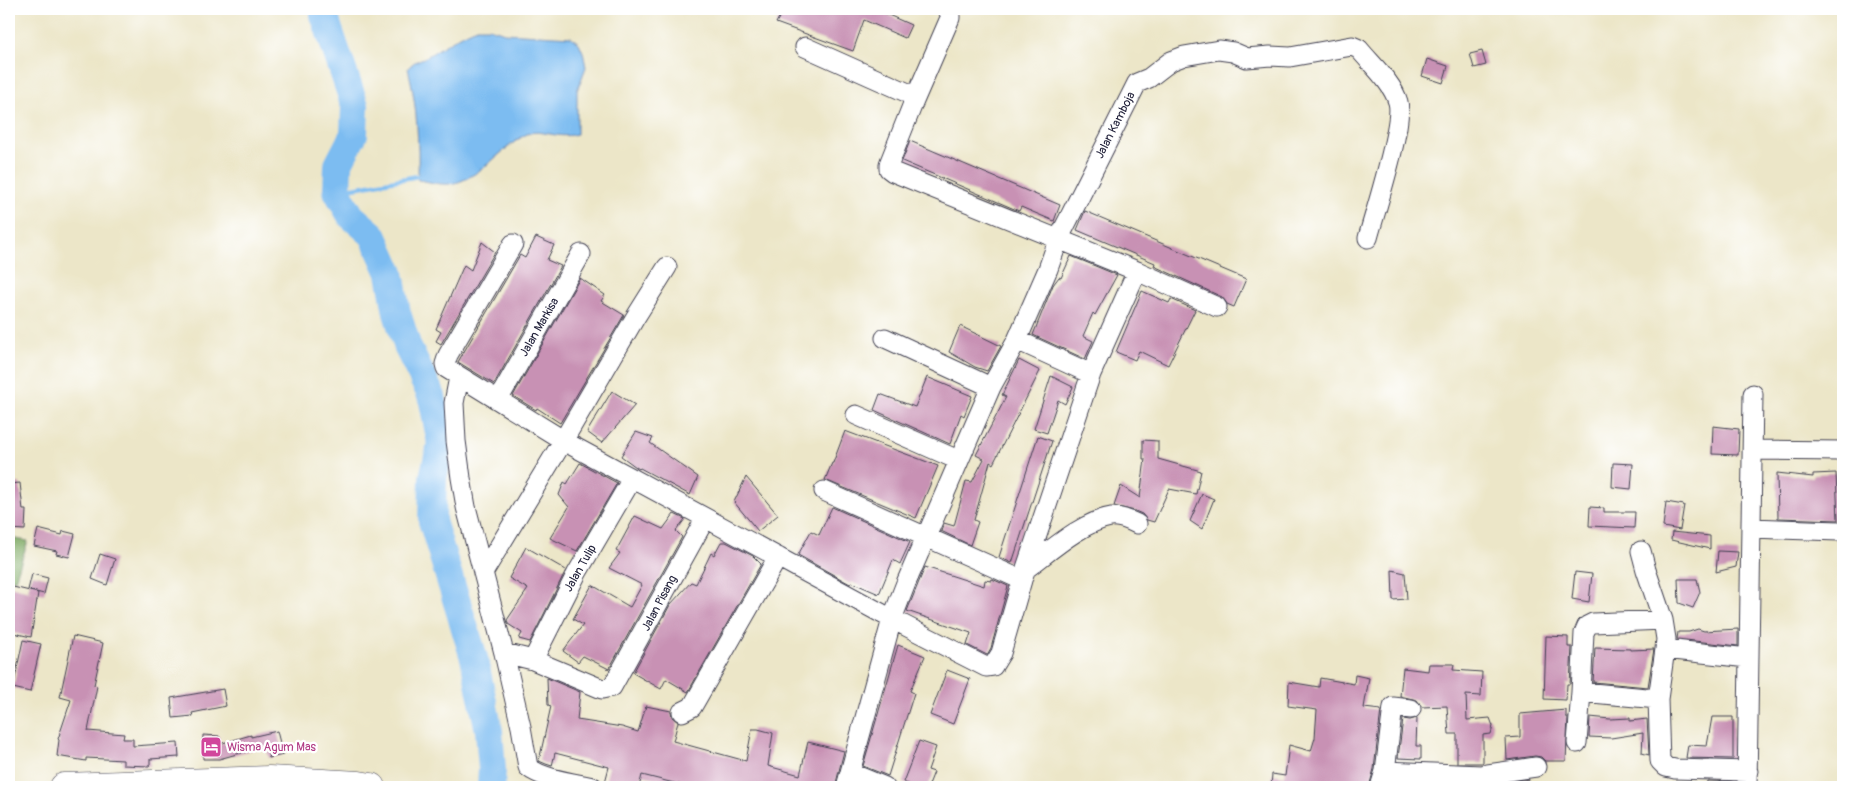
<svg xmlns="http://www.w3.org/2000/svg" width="1852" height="796" font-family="Pangolin,sans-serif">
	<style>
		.forest { fill: #7ca860; stroke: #4f654e }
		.water { fill: #7cbcf1; stroke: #4f6f96 }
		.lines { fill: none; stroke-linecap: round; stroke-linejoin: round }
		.stream { stroke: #7cbcf1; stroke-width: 4.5 }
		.river { stroke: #7cbcf1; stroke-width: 28 }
		.building { fill: #c891b4 }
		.street-casing { stroke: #403f50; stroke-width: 21 }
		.highway-casing { stroke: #403f50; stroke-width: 29 }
		.street { stroke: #fff; stroke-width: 19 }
		.highway { stroke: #fff; stroke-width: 28 }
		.labels { text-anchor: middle; stroke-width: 4.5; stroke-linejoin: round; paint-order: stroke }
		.street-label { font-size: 12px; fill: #22223b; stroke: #fff }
		.hotel-label { font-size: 12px; fill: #b23c85; stroke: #fff; text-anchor: start }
	</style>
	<rect width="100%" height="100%" fill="#fff"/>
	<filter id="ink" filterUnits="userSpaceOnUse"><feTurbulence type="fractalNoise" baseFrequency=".02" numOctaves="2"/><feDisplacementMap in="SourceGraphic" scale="10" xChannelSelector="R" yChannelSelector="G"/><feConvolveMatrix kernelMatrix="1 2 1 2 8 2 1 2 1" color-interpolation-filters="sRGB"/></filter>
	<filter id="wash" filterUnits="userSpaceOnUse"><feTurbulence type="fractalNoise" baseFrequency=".0096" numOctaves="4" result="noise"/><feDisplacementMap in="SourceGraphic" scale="20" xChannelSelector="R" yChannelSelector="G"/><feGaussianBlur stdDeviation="1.12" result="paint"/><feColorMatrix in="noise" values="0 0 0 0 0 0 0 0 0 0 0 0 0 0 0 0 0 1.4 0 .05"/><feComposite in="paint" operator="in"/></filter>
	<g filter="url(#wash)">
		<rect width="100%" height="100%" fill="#ece6c8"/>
		<path class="forest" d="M9 538 28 541 15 580 9 578Z"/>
		<path class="water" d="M477 28H489L505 33 571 37 579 43 583 52 586 67 577 91V134C558 140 540 128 527 134 502 147 478 181 449 184 439 185 427 181 418 180 419 142 417 105 408 68 417 59 418 61 428 56 444 46 459 35 477 28Z"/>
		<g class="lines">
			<path class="stream" d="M337 191 418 176"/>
			<path class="river" d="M325 9 324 15 355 106 354 134 338 165 337 191 351 216 373 235 390 273 397 313 408 348 432 397 441 443 433 478 432 521 474 658 489 731 492 769 491 787"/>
		</g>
		<g id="blocks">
			<path class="building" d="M784 9H875L911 25 905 38 864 20 853 51 776 23Z
				M1482 51 1486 65 1474 68 1470 54Z
				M1427 59 1448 66 1443 83 1422 76Z
				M910 141 1060 205 1054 221 1021 207 1019 211 902 161Z
				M1085 211 1246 279 1234 307 1227 304 1222 297 1154 266 1155 263 1077 230Z
				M536 237 554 245 547 260 561 266 494 384 458 362 520 255 525 258Z
				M482 242 495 252 441 344 436 341 441 332 436 329 464 265 471 270Z
				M1071 256 1117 275 1095 315 1093 313 1083 336 1093 341 1085 359 1033 335 1053 285 1059 277 1061 278Z
				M580 278 605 295 601 301 624 315 560 423 537 408 536 410 513 396Z
				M1142 291 1169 303 1171 299 1195 310 1168 365 1139 351 1135 360 1116 352Z
				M960 326 1001 346 987 371 975 367 949 352Z
				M1019 360 1040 371 993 464 990 462 974 520 978 522 970 545 941 531 944 523 954 526 966 481 972 482 984 459 976 455 1006 397 1002 395Z
				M1051 376 1073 387 1065 404 1058 400 1047 433 1034 429Z
				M927 377 972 396 964 416 961 414 950 444 874 410 880 394 915 407Z
				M612 391 635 405 602 443 587 432Z
				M1713 426 1739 429 1738 455 1712 454Z
				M845 431 938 466 916 518 825 480 832 463H833Z
				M636 432 653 438 650 443 698 477 690 495 640 468 639 469 636 467 621 456Z
				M1038 436 1052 441 1012 563 999 557Z
				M1143 440 1158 441V459L1201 471 1196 494 1169 489 1154 522 1147 520 1142 514 1135 511 1114 506 1121 486 1140 498 1145 459H1143Z
				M580 463 617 483 577 551 550 538 569 507 559 495 564 482 567 484Z
				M1613 463 1633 464 1631 489 1612 487Z
				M1777 473 1813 477V474L1836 473 1838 520 1778 518Z
				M746 477 778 515 758 531 734 502Z
				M20 483 23 510H26L25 530 9 529V484Z
				M1202 494 1214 499 1202 529 1190 521Z
				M1666 502 1684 505 1680 530 1663 527Z
				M832 507 910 542 900 564 893 560 879 594 851 582 850 584 798 555 811 531 819 535Z
				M1590 507 1604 508V512H1635L1634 528 1589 526Z
				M674 514 685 519 676 531 682 537 609 669 583 656 578 662 563 651 583 625 573 619 592 585 630 607 642 585 609 568 620 553 616 551 635 516 663 529Z
				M38 529 62 535 63 531 75 534 69 557 56 554 57 551 34 546Z
				M1672 532 1710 536V549L1671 540Z
				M721 542H726L753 556 761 564 688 692 666 679 661 689 633 673 670 605 691 582 696 584 711 553 714 555Z
				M526 547 566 570 530 642 519 639 522 633 508 624 507 620 528 589 509 578Z
				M1718 551 1738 552 1736 567 1716 572Z
				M100 554 115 559 107 585 92 579Z
				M925 567 984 586 985 580 991 581 992 579 1008 586 991 648 987 655 967 645 971 633 907 611Z
				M1392 570 1405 573 1407 599 1393 600Z
				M1575 572 1592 574 1589 602 1572 599Z
				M32 574 48 578 44 594 28 590Z
				M1678 579H1697L1700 592 1693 608 1679 603Z
				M9 586 38 593 31 637 9 632Z
				M1698 629 1704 631 1738 629V646L1677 639 1678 632H1689Z
				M73 636 103 643 94 685 97 686 88 731 124 734 123 739H133V746L178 743 179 757 150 759V766L123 765V760L86 758V761L57 756 59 740 58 739 71 700 60 697Z
				M1546 636 1568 637V647H1572L1570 684H1567L1566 700 1544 699Z
				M23 640 41 644 30 692 13 688Z
				M898 645 925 656 910 691 914 693 888 776 863 766Z
				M1595 648 1630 649V650L1654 649 1648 687 1593 682Z
				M1429 664H1454L1453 670 1482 672 1481 696 1466 695 1467 720 1490 718 1493 726 1491 734 1483 735V763H1457V734H1449L1447 706 1422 707 1417 700 1400 696 1403 668 1428 671Z
				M947 670 970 679 953 724 930 715Z
				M1355 675 1369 678 1364 708 1381 710 1374 769 1369 787H1271L1272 774 1285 776 1289 745 1311 751 1315 738 1317 710 1288 706 1289 682 1319 687 1320 678 1354 684Z
				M547 678 580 692 577 720 622 727 638 732 646 706 671 711 672 717 678 722 673 741 746 761 752 729H758L773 733 768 766 800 775 808 742 844 751 835 787H690L642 775 639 787H612L604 786 609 767 555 753 552 766 546 764 539 761 551 706 548 705Z
				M223 689 226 706 192 713 193 716 173 718 171 698Z
				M1566 710V717H1568L1566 761H1545L1541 757 1535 756 1507 760 1506 738 1520 737V714Z
				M1590 717 1610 719 1630 718V721L1647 719 1649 755 1642 753 1643 733 1611 738 1589 737Z
				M1712 717H1733V759L1686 758 1688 745 1707 746Z
				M1417 718 1416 746H1421V759L1398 758 1403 719 1410 720Z
				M277 731 283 755 269 758 266 746 219 759H203V735L219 736V744L251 735V737Z
				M919 741 936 747 928 770 934 772 928 787H916L903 782Z
				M1529 779 1527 787H1468V786H1483Z
				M1707 781 1732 782V787H1706Z"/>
		</g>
	</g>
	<g filter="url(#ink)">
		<use href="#blocks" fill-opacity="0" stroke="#403f50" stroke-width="1"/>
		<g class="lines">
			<g class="street-casing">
				<path id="street" d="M914 101 950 18V12L947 9
					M513 244 448 355 445 364 446 368 571 445 892 619 986 667 993 666 1001 653 1022 580 1091 374 1137 271 893 172 889 169V164L914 101 908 93 805 47
					M1137 271 1217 307
					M885 338 991 387
					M1017 340 1091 374
					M459 377 454 403 456 441 461 478 466 507 504 653 521 727 528 767C542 779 575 783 593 787
					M498 400 581 254
					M856 415 958 460
					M1752 450 1843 451
					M824 491 1022 580
					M1751 528 1839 531
					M1641 551 1646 570 1663 620
					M1027 568C1050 551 1082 522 1111 517 1120 516 1129 520 1137 524
					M483 573 563 441 635 318 667 267
					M504 653 533 660 602 689 612 687 705 519
					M533 660 577 573 632 479
					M1581 692 1584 633 1587 626 1593 623 1663 620 1666 639 1665 649
					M1658 699 1660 761 1666 767 1675 769 1748 771
					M682 712 692 707 778 557
					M1577 743 1581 692 1658 699 1665 649 1748 658
					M1385 771 1393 707 1411 709
					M851 773 885 787
					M846 787 892 619 906 583 991 387 1017 340 1048 269 1059 238 1137 83 1149 78 1171 61 1184 56 1219 50 1233 52 1247 58 1270 56 1290 57 1352 46 1359 49C1372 65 1392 82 1398 102 1404 123 1375 212 1368 238
					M1380 787 1385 771 1481 775 1536 767
					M1747 787 1753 394"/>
			</g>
			<g class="highway-casing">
				<path id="highway" d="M64 787 269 780 359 785 371 787"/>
			</g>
			<use href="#street" class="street"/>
			<use href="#highway" class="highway"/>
		</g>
	</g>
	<defs>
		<g id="hotel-square" transform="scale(1.125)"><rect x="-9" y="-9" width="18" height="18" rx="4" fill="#d1479c" stroke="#fff"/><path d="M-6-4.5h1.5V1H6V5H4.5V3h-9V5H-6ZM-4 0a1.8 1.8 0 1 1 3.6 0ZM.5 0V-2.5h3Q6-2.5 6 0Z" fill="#fff"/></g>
	</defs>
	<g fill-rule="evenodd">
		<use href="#hotel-square" x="211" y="747"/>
	</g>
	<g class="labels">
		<g class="street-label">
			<text transform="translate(1115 125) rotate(-63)" y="4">Jalan Kamboja</text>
			<text transform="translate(539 327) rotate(-60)" y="4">Jalan Markisa</text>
			<text transform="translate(580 568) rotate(-60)" y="4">Jalan Tulip</text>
			<text transform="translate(659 603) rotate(-62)" y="4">Jalan Pisang</text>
		</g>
		<g class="hotel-label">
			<text x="227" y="751">Wisma Agum Mas</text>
		</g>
	</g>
	<rect width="1852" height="796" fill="none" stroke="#fff" stroke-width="30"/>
</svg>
